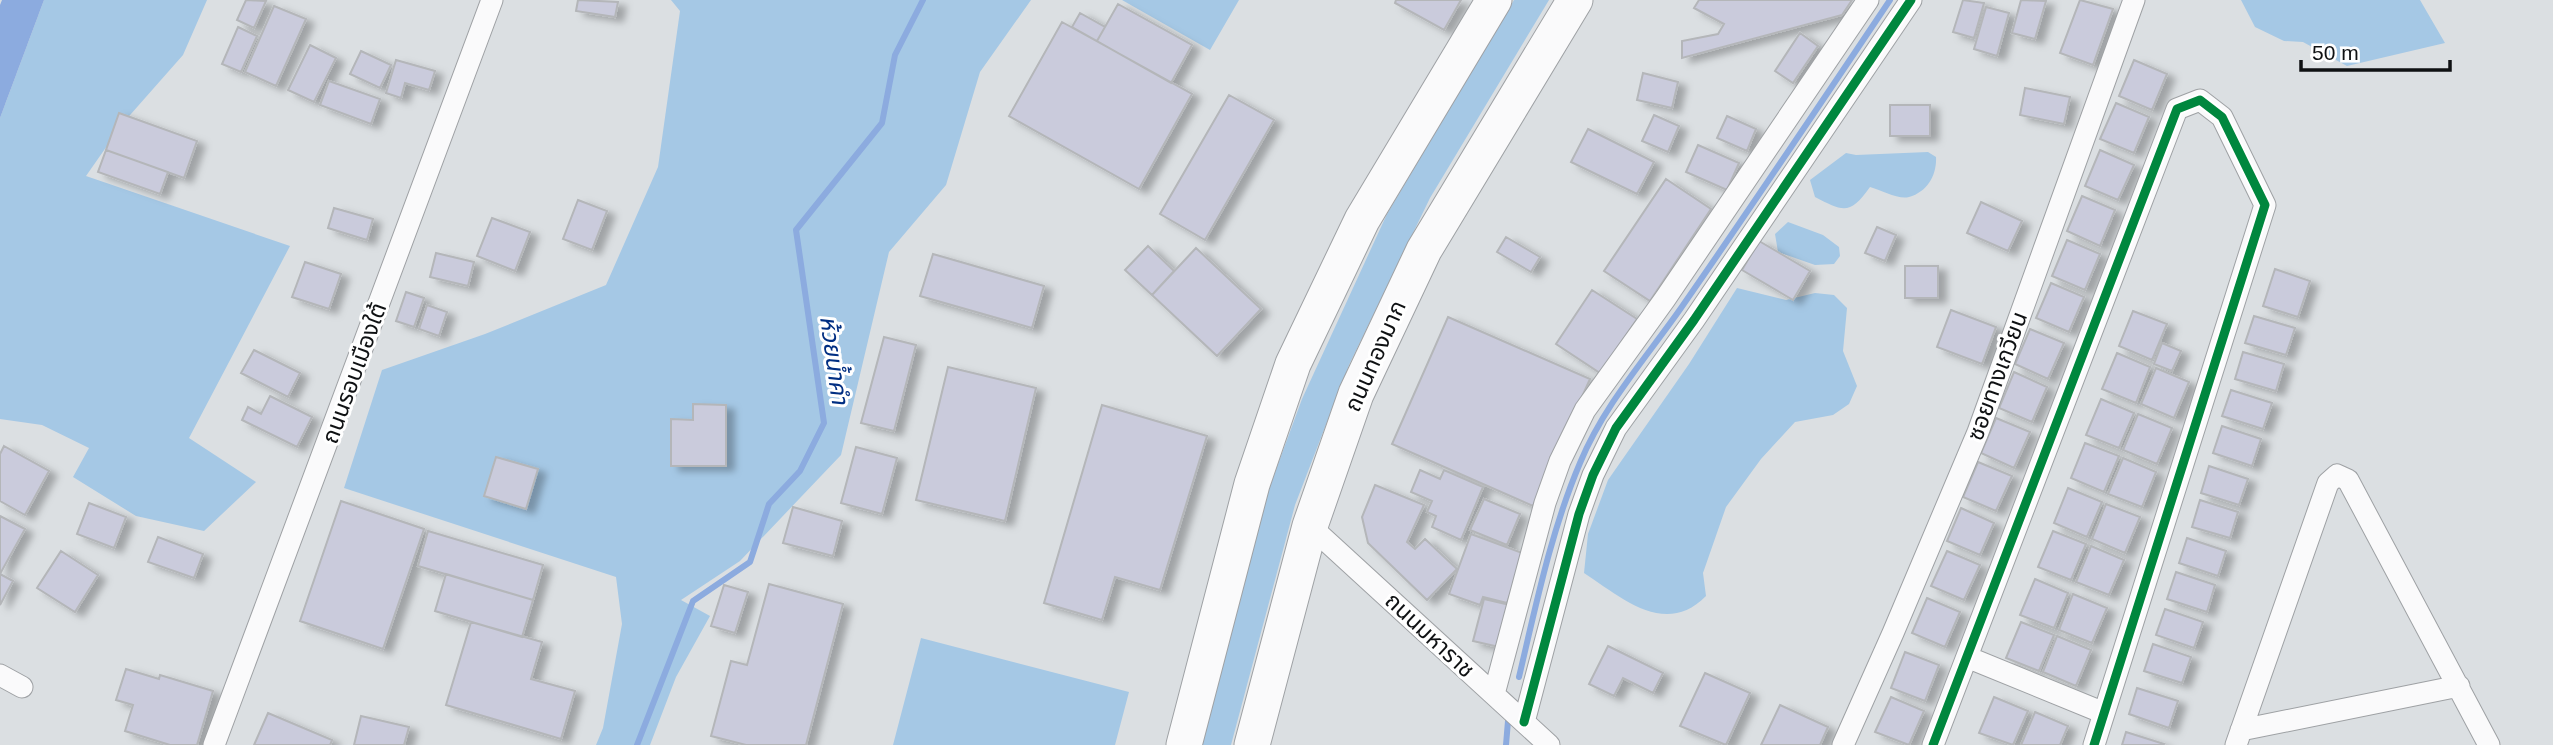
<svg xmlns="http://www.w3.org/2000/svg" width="2553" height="745" font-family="Helvetica,'Noto Sans Thai',sans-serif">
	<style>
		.green { fill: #a5c8e5 }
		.water { fill: #8cabdf }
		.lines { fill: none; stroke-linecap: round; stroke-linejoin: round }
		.stream { stroke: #8cabdf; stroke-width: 6 }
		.building { fill: #cacbdc; stroke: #b4b6b9; stroke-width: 2; filter: url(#shadow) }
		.minor-casing { stroke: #9ea1a4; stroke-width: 23 }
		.primary-casing { stroke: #9ea1a4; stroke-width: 37 }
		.minor { stroke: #fafafb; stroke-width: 21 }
		.primary { stroke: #fafafb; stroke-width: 35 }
		.cycleway-casing { stroke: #fff; stroke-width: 13 }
		.cycleway { stroke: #00873e; stroke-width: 9 }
		.labels { text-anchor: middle; stroke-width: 6; stroke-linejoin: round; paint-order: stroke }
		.street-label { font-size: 23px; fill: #0f1113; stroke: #fff }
		.water-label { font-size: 24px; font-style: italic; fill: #002e82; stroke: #fff }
	</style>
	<defs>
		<filter id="shadow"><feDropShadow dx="8" dy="4.5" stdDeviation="3.5" flood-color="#0004"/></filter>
	</defs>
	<rect width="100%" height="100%" fill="#dbdfe2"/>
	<path class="green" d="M44 0H207L183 55 123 123 86 176 290 246 189 438 256 482 204 531 136 516 73 477 89 448 42 425 0 419V118Z
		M671 0H1031L980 72 946 185 889 252 841 455 740 561 681 600 710 616 676 677 650 745H596L603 728 622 624 616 577 344 488 382 370 485 334 606 285 658 167 680 11Z
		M1122 0H1239L1210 50Z
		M1514 0H1549L1430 198 1349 365 1295 505 1231 745H1198L1263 505 1302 399 1387 214Z
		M2241 0H2420L2445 43 2347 66 2303 42 2284 41 2255 27Z
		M1928 152 1936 157C1937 174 1928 192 1909 197 1899 200 1881 190 1870 187 1850 215 1844 212 1815 197L1810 180 1846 153 1856 155Z
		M1788 222 1823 235 1839 247 1840 256 1834 264 1815 265 1778 252 1775 234Z
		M1737 288 1786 300 1815 293 1834 295 1847 308 1843 351 1857 386 1849 404 1833 415 1795 422 1761 459 1726 507 1703 573 1706 596C1665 638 1621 597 1584 573L1588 534 1608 480 1689 364Z
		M921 638 1129 692 1115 745H893Z"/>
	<path class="water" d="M2 0H44L0 118V5Z"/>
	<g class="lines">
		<path class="stream" d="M1519 677C1536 605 1551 531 1580 463 1604 405 1646 358 1681 308 1752 206 1821 103 1890 0
			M637 745 693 601 750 562 769 504 800 471 824 423 796 230 882 123 895 55 923 0
			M1506 745 1508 721"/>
	</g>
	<path class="building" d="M246 0 266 1 254 28 237 20Z
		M578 0 618 2 615 17 576 11Z
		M1396 0H1461L1444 30 1395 3Z
		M1699 0H1852L1842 15 1682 58V41L1718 34 1724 24 1694 8Z
		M1963 0 1984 3 1974 38 1953 32Z
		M2021 0 2046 1 2035 39 2012 33Z
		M2080 0 2113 9 2093 65 2060 53Z
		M1118 4 1192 45 1171 83 1097 41Z
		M274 6 306 19 276 86 245 72Z
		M1986 7 2009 13 1997 56 1974 49Z
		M1080 13 1105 27 1097 41 1072 27Z
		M1062 22 1192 94 1139 189 1009 116Z
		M238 27 257 36 241 72 222 64Z
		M1800 33 1818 46 1793 83 1775 71Z
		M310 45 336 58 314 102 288 90Z
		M361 51 391 65 380 88 350 74Z
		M396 60 435 71 429 90 405 83 401 98 386 93Z
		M2134 60 2167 74 2152 110 2119 96Z
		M1643 73 1678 82 1672 108 1637 100Z
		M329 81 380 99 371 124 320 105Z
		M2025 88 2070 97 2064 124 2020 115Z
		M1229 95 1274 120 1205 240 1160 214Z
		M2116 103 2149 117 2134 153 2100 139Z
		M1890 105H1930V136H1890Z
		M119 113 197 141 184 178 106 150Z
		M1654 115 1679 126 1668 152 1642 141Z
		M1727 116 1756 129 1747 151 1717 138Z
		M1588 129 1654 162 1637 194 1571 162Z
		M1698 145 1739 163 1727 190 1686 172Z
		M106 150 168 172 160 194 98 172Z
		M2100 150 2134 165 2118 200 2085 186Z
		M1666 179 1711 209 1650 301 1604 271Z
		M2082 196 2115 210 2100 246 2067 231Z
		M578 200 607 211 592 250 563 239Z
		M1981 202 2022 221 2008 251 1967 233Z
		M334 208 373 219 367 240 328 228Z
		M492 218 530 232 515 271 477 256Z
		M1877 227 1896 235 1885 261 1865 253Z
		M1506 237 1540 257 1531 272 1497 252Z
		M2067 240 2100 254 2085 290 2052 276Z
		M1759 241 1810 271 1793 300 1742 270Z
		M1148 246 1174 271 1152 295 1125 270Z
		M1196 248 1261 309 1217 356 1152 295Z
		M436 253 474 262 468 286 430 277Z
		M933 254 1044 286 1032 328 920 296Z
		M305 262 341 274 329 309 292 297Z
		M1905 266H1938V298H1905Z
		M2275 269 2310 281 2298 317 2263 306Z
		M2051 283 2084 297 2069 332 2036 318Z
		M1592 290 1637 319 1600 373 1556 344Z
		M406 292 424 298 414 327 396 321Z
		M427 305 447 312 439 336 419 329Z
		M1951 310 1996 327 1982 364 1937 347Z
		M2133 311 2167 324 2152 360 2119 346Z
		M2254 316 2295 328 2286 355 2245 343Z
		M1448 317 1590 379 1533 506 1392 444Z
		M2030 329 2064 343 2048 379 2015 364Z
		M884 337 916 345 894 431 861 423Z
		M2162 343 2181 351 2172 371 2154 364Z
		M254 350 300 373 288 397 241 373Z
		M2243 352 2284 364 2276 391 2235 379Z
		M2117 353 2150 367 2136 403 2102 389Z
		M948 367 1036 388 1005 521 916 500Z
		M2156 368 2189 382 2174 418 2141 404Z
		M2014 372 2047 387 2032 422 1999 408Z
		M2231 390 2272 403 2263 429 2222 416Z
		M270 396 312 417 297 447 242 420 248 407 261 414Z
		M2101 399 2134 413 2119 448 2086 435Z
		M693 404 726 405V466H671V419L693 420Z
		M1102 405 1207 436 1160 590 1115 577 1102 620 1044 603Z
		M2138 414 2172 428 2157 464 2123 450Z
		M1996 418 2030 432 2014 468 1981 453Z
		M2222 426 2261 439 2252 466 2213 453Z
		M2085 443 2119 456 2104 492 2071 478Z
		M4 446 49 471 25 515 0 501V454Z
		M856 447 897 458 882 514 841 503Z
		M496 457 538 469 526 509 484 496Z
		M2123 458 2156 472 2142 507 2108 494Z
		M1978 462 2012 476 1996 511 1963 497Z
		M2209 466 2248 479 2239 505 2201 493Z
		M1420 470 1440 479 1444 470 1483 487 1461 540 1432 527 1436 516 1427 512 1432 501 1411 492Z
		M1375 485 1424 505 1407 542 1415 549 1425 539 1457 569 1427 600 1368 543 1362 517Z
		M2068 488 2102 502 2087 537 2054 523Z
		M1484 499 1520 514 1507 545 1470 530Z
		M2200 500 2238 512 2230 538 2192 527Z
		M341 501 424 529 383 649 300 621Z
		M89 503 126 517 114 548 77 534Z
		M2106 504 2140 517 2125 553 2092 539Z
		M793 507 842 521 833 556 783 543Z
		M1961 508 1994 523 1980 555 1947 541Z
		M0 516 25 529 0 574Z
		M428 531 543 565 533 600 418 566Z
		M2053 531 2086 544 2071 580 2038 567Z
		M1471 534 1525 554 1507 603 1483 597 1480 605 1449 594Z
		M158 537 203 554 194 578 148 562Z
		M2187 538 2226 551 2218 576 2179 563Z
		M2091 546 2124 560 2109 595 2076 582Z
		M61 551 98 575 75 612 37 588Z
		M1947 551 1980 565 1964 600 1931 586Z
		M2176 572 2215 585 2207 612 2167 599Z
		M0 574 13 581 0 605Z
		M446 574 533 600 522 637 435 611Z
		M2035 579 2068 593 2054 628 2020 615Z
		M769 584 843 604 806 745H746L711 736 731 661 747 665Z
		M724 585 748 592 735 633 711 626Z
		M2073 594 2107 608 2092 643 2059 630Z
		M1927 598 1960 612 1945 647 1912 633Z
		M1484 599 1510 605 1499 647 1473 641Z
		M2165 609 2203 622 2194 648 2156 635Z
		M471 622 542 642 531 679 575 691 561 739 446 705Z
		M2021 622 2054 635 2039 671 2006 658Z
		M2057 636 2091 650 2076 686 2043 672Z
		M2153 644 2191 657 2182 683 2144 671Z
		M1608 646 1663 673 1653 693 1623 678 1614 696 1589 684Z
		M1905 652 1939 665 1925 701 1891 688Z
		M126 669 159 679 160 675 213 691 197 745H170L125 731 133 705 116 700Z
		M1705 673 1750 693 1726 745 1680 726Z
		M2137 688 2178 701 2169 728 2129 714Z
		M1891 697 1924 711 1909 745 1875 732Z
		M1994 697 2028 711 2013 745 1979 733Z
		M1780 705 1828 727 1820 745H1761Z
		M2035 712 2068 726 2060 745H2021Z
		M268 713 332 740 330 745H254Z
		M361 716 409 727 404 745H354Z
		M2126 732 2164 744 2163 745H2122Z"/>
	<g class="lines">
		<g class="minor-casing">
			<path id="minor" d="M1310 526 1549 745
				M1967 657 2104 713
				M0 675 22 687
				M1494 694 1545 503 1560 461 1585 410 1665 299 1868 0
				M1524 722 1579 514 1593 475 1616 428 1694 320 1911 0
				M2241 730 2459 686
				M214 745 492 0
				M1843 745 1893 633 1978 432 2134 0
				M1933 745 2177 109 2200 100 2222 117 2265 205 2094 745
				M2236 745 2328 483 2337 475 2348 480 2489 745"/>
		</g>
		<g class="primary-casing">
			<path id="primary" d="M1184 745 1252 484 1293 364 1362 220 1494 0
				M1252 745 1310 526 1356 394 1424 250 1575 0"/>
		</g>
		<use href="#minor" class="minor"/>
		<use href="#primary" class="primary"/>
		<g class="cycleway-casing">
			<path id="cycleway" d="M1524 722 1579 514 1593 475 1616 428 1694 320 1911 0
				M1933 745 2177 109 2200 100 2222 117 2265 205 2094 745"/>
		</g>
		<use href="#cycleway" class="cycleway"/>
	</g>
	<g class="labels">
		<g class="street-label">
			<text transform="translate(1375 356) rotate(-66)" y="8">ถนนทองมาก</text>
			<text transform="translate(354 373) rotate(-70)" y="8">ถนนรอบเมืองใต้</text>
			<text transform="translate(1997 376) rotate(-70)" y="8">ซอยทางเกวียน</text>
			<text transform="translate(1430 635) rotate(43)" y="8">ถนนมหาราช</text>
		</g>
		<g class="water-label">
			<text transform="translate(834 360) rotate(82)" y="8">ห้วยน้ำคำ</text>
		</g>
	</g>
	<path d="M2301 60v10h149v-10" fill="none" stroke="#0f1113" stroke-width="3.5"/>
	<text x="2312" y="60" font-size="21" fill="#0f1113" stroke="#ffffff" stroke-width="5" paint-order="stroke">50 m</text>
</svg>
